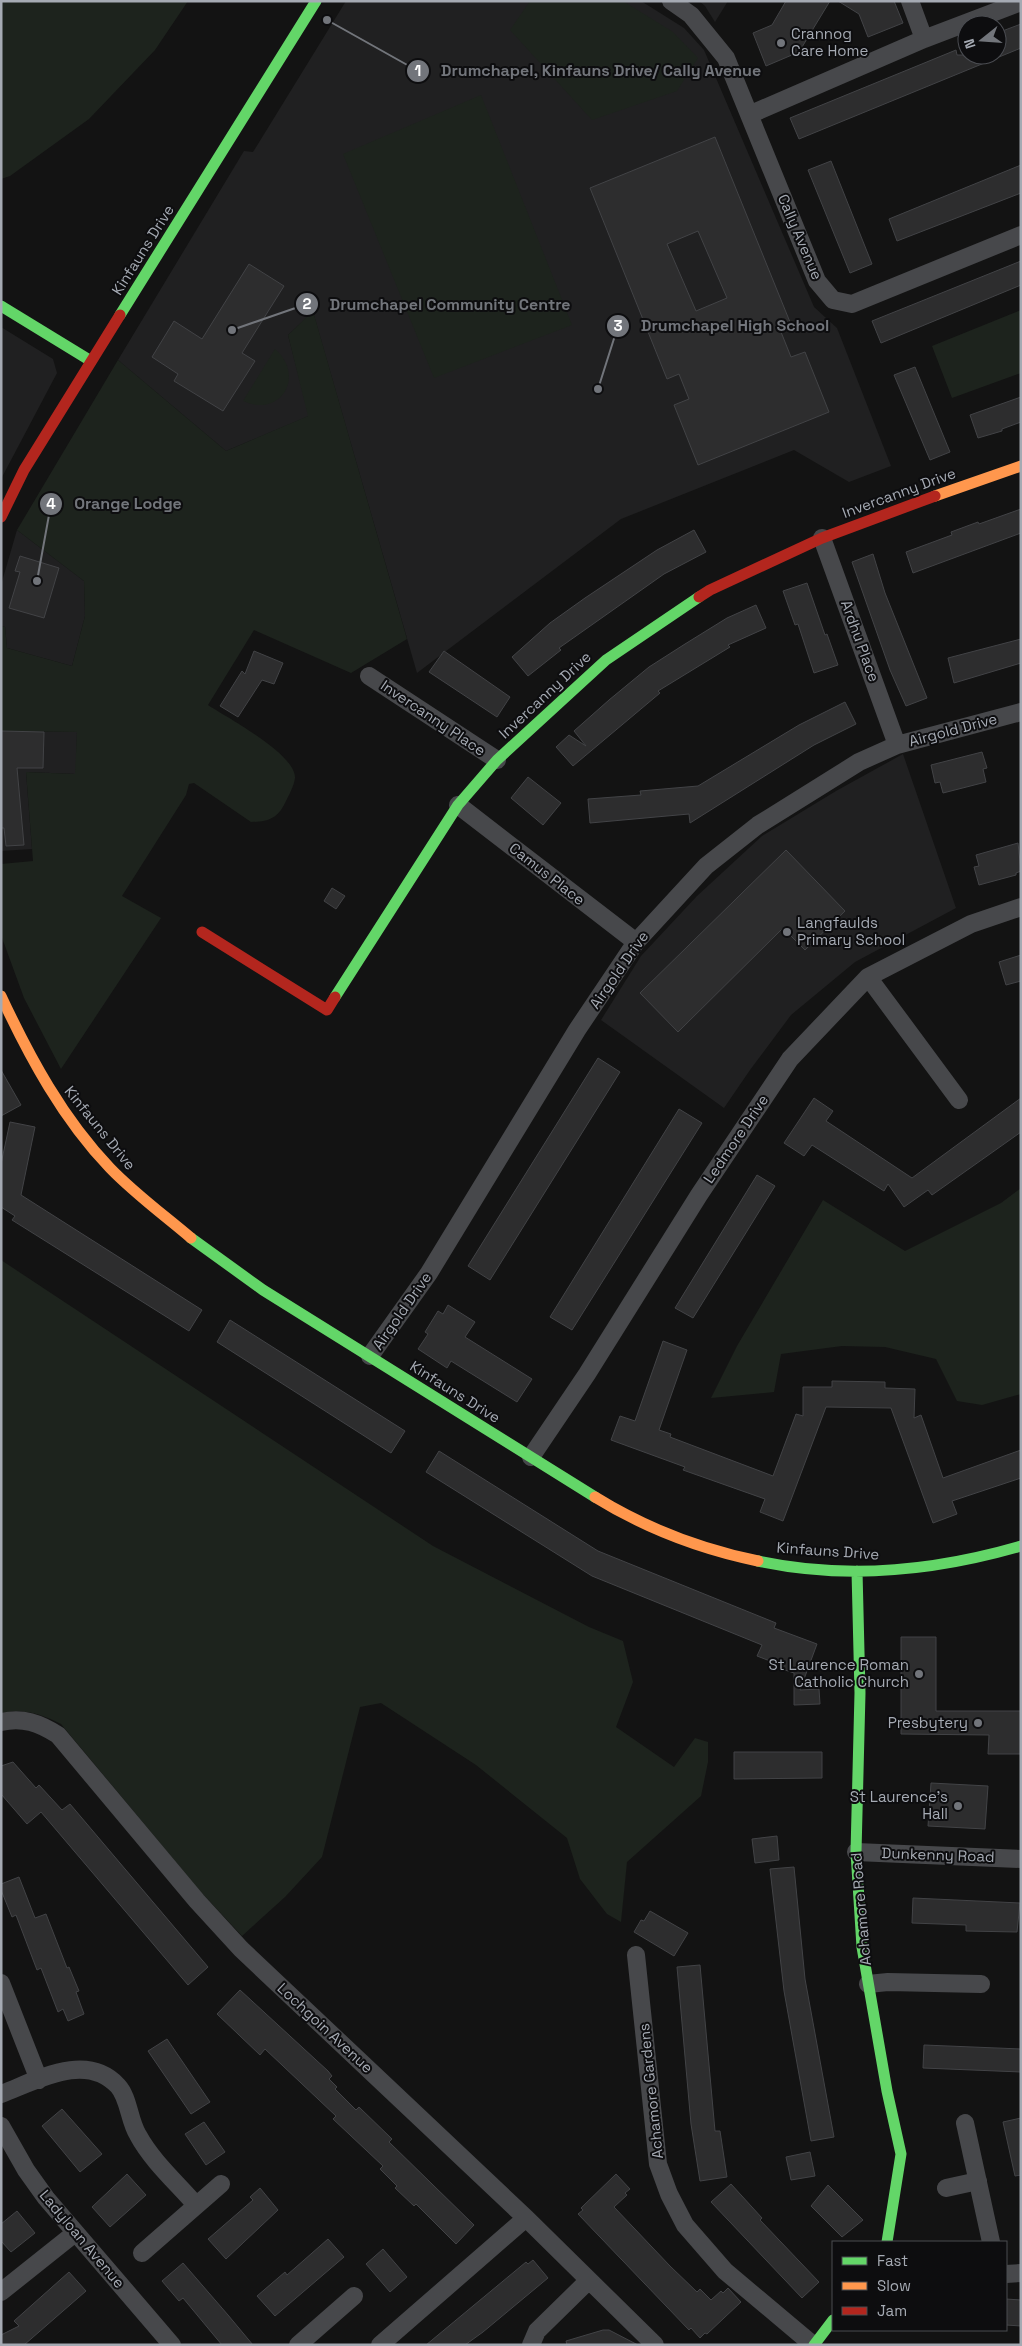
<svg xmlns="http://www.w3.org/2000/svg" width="1022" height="2346" font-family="'Space Grotesk',sans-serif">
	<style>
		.built { fill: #202021 }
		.green { fill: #1d231d }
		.building { fill: #2d2d2e; stroke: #424346; fill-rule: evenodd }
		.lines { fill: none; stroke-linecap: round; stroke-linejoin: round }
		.street { stroke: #47484b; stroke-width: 18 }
		.fast { stroke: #63d668; stroke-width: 11 }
		.slow { stroke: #ff974d; stroke-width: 11 }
		.jam { stroke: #b3261e; stroke-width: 11 }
		.poi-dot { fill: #72757b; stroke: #0d0d0f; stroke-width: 2 }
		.labels { text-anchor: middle; stroke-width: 4; stroke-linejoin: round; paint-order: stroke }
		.poi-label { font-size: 15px; fill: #a5aab3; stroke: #0d0d0f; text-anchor: end }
		.street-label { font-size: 15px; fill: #a5aab3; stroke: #0d0d0f }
		.leader { fill: none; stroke: #72757b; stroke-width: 2 }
		.callout-dot { fill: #72757b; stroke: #0d0d0f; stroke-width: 2 }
		.mark-label { font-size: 15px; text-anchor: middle; font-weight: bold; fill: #fff }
		.callout-label { font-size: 16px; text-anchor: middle; font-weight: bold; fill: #72757b; stroke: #0d0d0f; stroke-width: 4; stroke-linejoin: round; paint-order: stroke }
	</style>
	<rect width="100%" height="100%" fill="#131313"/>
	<path class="built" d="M346 1H641L684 28 704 50 814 307 837 328 891 466 849 482 794 450 621 519 417 673 313 312 288 335 309 416 226 451 118 360 244 151 253 152Z
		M699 1H728L715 22 705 6Z
		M1 327 53 359 57 373 1 479Z
		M17 530 84 581 85 616 72 666 7 648 5 627 1 626V585Z
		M1 731 77 732 76 774 26 772 32 849 1 851Z
		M903 754 956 908 855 962 791 1015 750 1070 724 1108 601 1020 641 956 697 896 762 836 836 791Z"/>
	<path class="green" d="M1 1H188L155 50 89 119 10 176 1 179Z
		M530 1H623L673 32 698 58 677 91 592 120 510 30Z
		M481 95 572 325 434 378 343 154Z
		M1021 310V373L952 398 932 346Z
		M313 311 407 639 351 673 254 630 208 705C226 717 296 754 295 778 294 786 289 795 285 803 278 818 268 822 251 822L194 783 189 784 186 795 122 896 161 918 61 1069 24 998 1 935V864L33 861 26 772 75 774 77 732 1 731V626L5 627 7 648 72 666 85 616 84 581 17 530 118 360 226 451 308 416 288 335Z
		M275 349C306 376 281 418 243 401Z
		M1021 1188V1394L982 1405 957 1401 936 1359 885 1347 842 1346 781 1354 774 1392 711 1398 737 1346 823 1200 905 1251 1001 1203Z
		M1 1260 433 1546 589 1627 623 1641 633 1682 616 1727 674 1767 695 1738 708 1742V1762L701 1796 627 1862 621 1922 607 1914 580 1879 567 1838 476 1765 381 1703 360 1707 322 1857 285 1897 242 1936 200 1891 61 1724C41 1714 24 1708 1 1713Z"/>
	<path class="building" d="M786 1H830L799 52 766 66 753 33 772 25Z
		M838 1H894L903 23 868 37 859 14Z
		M1021 24V48L799 139 790 118 956 50 957 55H997V33Z
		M715 137 792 327 781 332 791 357 805 352 829 412 698 465 674 405 689 399 679 374 667 379 590 188ZM698 231 727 298 696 311 667 244Z
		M831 161 872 264 850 273 808 170Z
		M1021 165V193L897 241 889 219Z
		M1021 261V285L881 343 872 321Z
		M249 264 284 286 242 353 255 361 223 411 174 381 178 374 152 357 174 321 202 339Z
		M915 367 950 452 930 460 894 375Z
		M1021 397V422L1002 429V431L978 438 970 415Z
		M1021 509V533L913 573 906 552 952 535 951 532 978 522 979 524Z
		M694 530 706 552 664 574 559 648 561 650 528 676 512 657 550 623 585 598 657 550Z
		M873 554 885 593 927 698 906 706 890 670 852 562Z
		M20 556 59 568 44 618 9 608 20 572 15 571Z
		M807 583 825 635 827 634 838 665 814 673 798 624 795 625 783 591Z
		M756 605 766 628 728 645 730 647 658 691 660 693 573 766 556 747 569 735 586 746 574 731 609 700 649 667 685 644 727 618Z
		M1021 639V663L954 683 948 658Z
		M254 651 283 663 274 684 262 680 238 717 220 706 242 671 245 674Z
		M444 651 510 697 497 717 429 672Z
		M845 702 856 724 814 745 690 823 689 814 590 823 588 799 641 795 640 791 698 786 799 725Z
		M1 731 44 732 43 768H17L24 845 6 846 4 828H1Z
		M982 752 987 768 983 769 986 782 943 793 940 782 935 783 931 765Z
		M528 777 561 803 543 825 511 798Z
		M1018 843 1021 871 1016 873V875L979 885 974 867 979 866 976 855Z
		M786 850 845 911 805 950 783 928 678 1032 640 993Z
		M332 888 345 896 336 909 324 901Z
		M1021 955V981L1006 985 999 962Z
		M598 1058 620 1072 490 1280 468 1266Z
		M1 1070 21 1105 1 1116Z
		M814 1098 833 1111 826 1121 912 1178 1021 1098V1132L932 1195 928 1190 904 1207 888 1184 884 1191 812 1145 804 1156 784 1143Z
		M679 1109 702 1123 572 1330 550 1317Z
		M10 1122 35 1127 21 1195 202 1310 189 1331 12 1220 15 1216 1 1207V1164Z
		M757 1175 775 1186 693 1318 675 1308Z
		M448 1305 475 1322 465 1337 532 1379 517 1402 451 1361 447 1368 418 1349 428 1334 425 1332 438 1311 443 1314Z
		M230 1320 405 1431 391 1453 217 1342Z
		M663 1341 687 1350 659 1430 671 1434 670 1437 773 1476 796 1414 803 1416V1387H832V1381L885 1382V1388L915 1389 914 1418 921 1415 943 1478 1021 1450V1478L952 1501 957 1514 933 1523 891 1408 826 1407 783 1521 760 1512 765 1499 683 1470 685 1467 611 1440 620 1416 635 1421Z
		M439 1451 598 1551 776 1623 774 1628 817 1644 800 1690 819 1689 820 1704 794 1705V1673L782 1669 783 1666 757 1656 762 1645 592 1576 426 1472Z
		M901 1637H936V1711H1021V1754H988L989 1735 901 1734Z
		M734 1752H822V1778L734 1779Z
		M13 1762 36 1788 39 1785 62 1810 70 1804 208 1967 188 1985 41 1812 27 1824 1 1794V1766Z
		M931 1783 988 1786 985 1829 928 1826Z
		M777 1836 779 1860 755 1863 752 1839Z
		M794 1867 805 1979 834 2137 811 2141 784 1991 770 1869Z
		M19 1877 35 1918 46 1914 67 1968 69 1967 79 1991 76 1992 84 2014 68 2021 63 2009 58 2012 41 1968 37 1970 16 1915 12 1917 1 1890V1884Z
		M913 1898 1020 1903 1017 1932 966 1931V1925L912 1923Z
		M650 1911 688 1933 674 1956 634 1932 641 1920 644 1921Z
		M700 1965 715 2131H720L727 2177 700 2181 691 2124 677 1967Z
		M240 1990 328 2071 332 2076 329 2079 337 2087 335 2089 356 2110 359 2107 392 2139 389 2142 474 2225 456 2244 416 2204 414 2206 395 2188 397 2186 380 2169 383 2166 333 2119 336 2116 265 2049 260 2055 217 2014Z
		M167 2039 210 2102 191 2114 148 2051Z
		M924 2045 1021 2049V2072L923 2068Z
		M62 2109 102 2154 80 2172 42 2126Z
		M1021 2118V2175L1015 2176 1003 2122Z
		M204 2122 225 2152 206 2165 185 2134Z
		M810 2152 815 2176 791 2180 786 2157Z
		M127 2174 146 2195 110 2227 92 2207Z
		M616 2174 630 2189 625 2193 627 2195 614 2207 670 2266 697 2292 700 2289 711 2300 721 2291 723 2293 728 2288 741 2302 707 2334 705 2333 700 2338 691 2328 689 2330 578 2214 583 2210 581 2208Z
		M731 2184 762 2218 760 2220 819 2282 802 2298 711 2202Z
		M828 2185 863 2220 842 2237 811 2206Z
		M260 2188 278 2210 226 2259 208 2239 253 2200 250 2197Z
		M17 2211 35 2233 11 2252 1 2241V2224Z
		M328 2239 344 2257 275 2316 257 2296 285 2272 287 2275Z
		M383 2249 407 2277 390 2292 366 2264Z
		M533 2260 548 2278 483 2332 465 2345H426L526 2262 528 2264Z
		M183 2263 228 2315 253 2345H222L183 2298 179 2301 162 2281Z
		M69 2272 86 2291 24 2345H1V2335L19 2326 14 2321Z
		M1006 2299 1021 2300V2326L1006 2325Z
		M603 2330H609L638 2345H567L566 2341Z"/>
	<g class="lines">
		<path class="street" d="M671 1 691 15 726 58 817 281 833 300 852 304 1021 235
			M910 1 924 39
			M751 114 924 39 1021 2
			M822 538 897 745
			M369 676 497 760
			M458 805 636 942
			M868 977 959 1100
			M370 1356 429 1273 577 1030 636 942 706 866 758 825 859 762 897 745 1021 712
			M531 1457 587 1374 699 1195 790 1059 868 977 971 924 1021 907
			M1 1722C23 1717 39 1723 58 1735L197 1901 241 1949 526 2218 655 2345
			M856 1852 1021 1859
			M636 1955 658 2164 669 2194 685 2225 725 2271 813 2345
			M1 1983 39 2080
			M868 1984 888 1982 981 1984
			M1 2094C36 2081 86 2051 118 2086 129 2098 129 2121 138 2135 152 2161 177 2183 196 2205
			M965 2123 991 2242
			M1 2126 26 2170 46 2198 172 2345
			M946 2188 978 2181
			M142 2253 221 2184
			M1006 2274 1021 2273
			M1 2292 75 2233
			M298 2345 354 2296
			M380 2345 526 2218
			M531 2345 537 2331 589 2280"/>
		<path class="fast" d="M1 306 91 361
			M120 315 316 1
			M335 997 458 805 497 760 606 660 699 597
			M191 1238 263 1290 595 1497
			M758 1561C846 1580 935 1571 1021 1546
			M857 1571 860 1693 856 1852 862 1947 887 2091 901 2154 887 2242
			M814 2345 833 2320"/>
		<path class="slow" d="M935 496 1021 466
			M1 996C30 1058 63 1119 110 1168 135 1194 164 1215 191 1238
			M595 1497C645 1528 700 1549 758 1561"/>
		<path class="jam" d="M1 517 24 470 120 315
			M699 597 710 590 822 538 935 496
			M202 932 327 1010 335 997"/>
	</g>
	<g class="poi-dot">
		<circle cx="781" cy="43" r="5"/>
		<circle cx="787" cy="932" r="5"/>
		<circle cx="919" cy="1674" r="5"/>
		<circle cx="978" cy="1723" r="5"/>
		<circle cx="958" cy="1806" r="5"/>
	</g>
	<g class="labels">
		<g class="poi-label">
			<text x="791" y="39" text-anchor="start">Crannog<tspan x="791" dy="17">Care Home</tspan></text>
			<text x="797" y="928" text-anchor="start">Langfaulds<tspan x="797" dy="17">Primary School</tspan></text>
			<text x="909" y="1670">St Laurence Roman<tspan x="909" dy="17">Catholic Church</tspan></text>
			<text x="968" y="1728">Presbytery</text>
			<text x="948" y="1802">St Laurence's<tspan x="948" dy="17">Hall</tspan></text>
		</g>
		<g class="street-label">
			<text transform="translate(800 237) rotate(67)" y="5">Cally Avenue</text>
			<text transform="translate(143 250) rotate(-58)" y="5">Kinfauns Drive</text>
			<text transform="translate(899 493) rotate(-20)" y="5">Invercanny Drive</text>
			<text transform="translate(860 641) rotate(70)" y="5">Ardhu Place</text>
			<text transform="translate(545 695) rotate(-43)" y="5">Invercanny Drive</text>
			<text transform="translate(433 718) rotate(34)" y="5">Invercanny Place</text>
			<text transform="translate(953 730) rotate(-15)" y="5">Airgold Drive</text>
			<text transform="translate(547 874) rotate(38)" y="5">Camus Place</text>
			<text transform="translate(619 970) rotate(-55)" y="5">Airgold Drive</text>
			<text transform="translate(100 1128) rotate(51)" y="5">Kinfauns Drive</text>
			<text transform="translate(736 1139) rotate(-56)" y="5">Ledmore Drive</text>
			<text transform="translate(402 1311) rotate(-55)" y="5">Airgold Drive</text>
			<text transform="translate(455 1392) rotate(32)" y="5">Kinfauns Drive</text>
			<text transform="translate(828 1551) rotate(4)" y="5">Kinfauns Drive</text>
			<text transform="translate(938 1855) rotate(2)" y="5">Dunkenny Road</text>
			<text transform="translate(861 1909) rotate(-95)" y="5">Achamore Road</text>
			<text transform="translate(325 2028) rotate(43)" y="5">Lochgoin Avenue</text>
			<text transform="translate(651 2091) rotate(-96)" y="5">Achamore Gardens</text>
			<text transform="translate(82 2239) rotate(50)" y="5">Ladyloan Avenue</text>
		</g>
	</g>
	<path class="leader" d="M327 20L418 71M232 330L307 304M598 389L618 326M37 581L51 504"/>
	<g class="callout-dot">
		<circle cx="327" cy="20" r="5"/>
		<circle cx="232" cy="330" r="5"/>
		<circle cx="598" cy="389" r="5"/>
		<circle cx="37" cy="581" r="5"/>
		<circle cx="418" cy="71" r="12"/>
		<circle cx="307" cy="304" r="12"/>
		<circle cx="618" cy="326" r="12"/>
		<circle cx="51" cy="504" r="12"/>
	</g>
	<g class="mark-label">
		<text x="418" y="76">1</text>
		<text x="307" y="309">2</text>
		<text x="618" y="331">3</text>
		<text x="51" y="509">4</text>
	</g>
	<g class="callout-label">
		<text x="601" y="76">Drumchapel, Kinfauns Drive/ Cally Avenue</text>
		<text x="450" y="310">Drumchapel Community Centre</text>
		<text x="735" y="331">Drumchapel High School</text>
		<text x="128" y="509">Orange Lodge</text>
	</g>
	<rect width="1022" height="2346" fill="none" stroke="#a5aab3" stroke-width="5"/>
	<rect x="832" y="2241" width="175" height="90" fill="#0d0d0f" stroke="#4a4c51"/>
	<rect x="842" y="2257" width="25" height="8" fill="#63d668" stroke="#4a4c51"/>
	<text x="877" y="2266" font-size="15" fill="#a5aab3">Fast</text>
	<rect x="842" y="2282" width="25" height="8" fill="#ff974d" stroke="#4a4c51"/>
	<text x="877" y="2291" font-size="15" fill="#a5aab3">Slow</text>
	<rect x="842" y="2307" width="25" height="8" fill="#b3261e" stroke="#4a4c51"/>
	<text x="877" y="2316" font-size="15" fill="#a5aab3">Jam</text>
	<g transform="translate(982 40) rotate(253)"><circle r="24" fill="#0d0d0f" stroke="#4a4c51"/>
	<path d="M0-4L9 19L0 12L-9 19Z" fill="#72757b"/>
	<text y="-8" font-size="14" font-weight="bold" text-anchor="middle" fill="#a5aab3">N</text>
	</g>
</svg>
